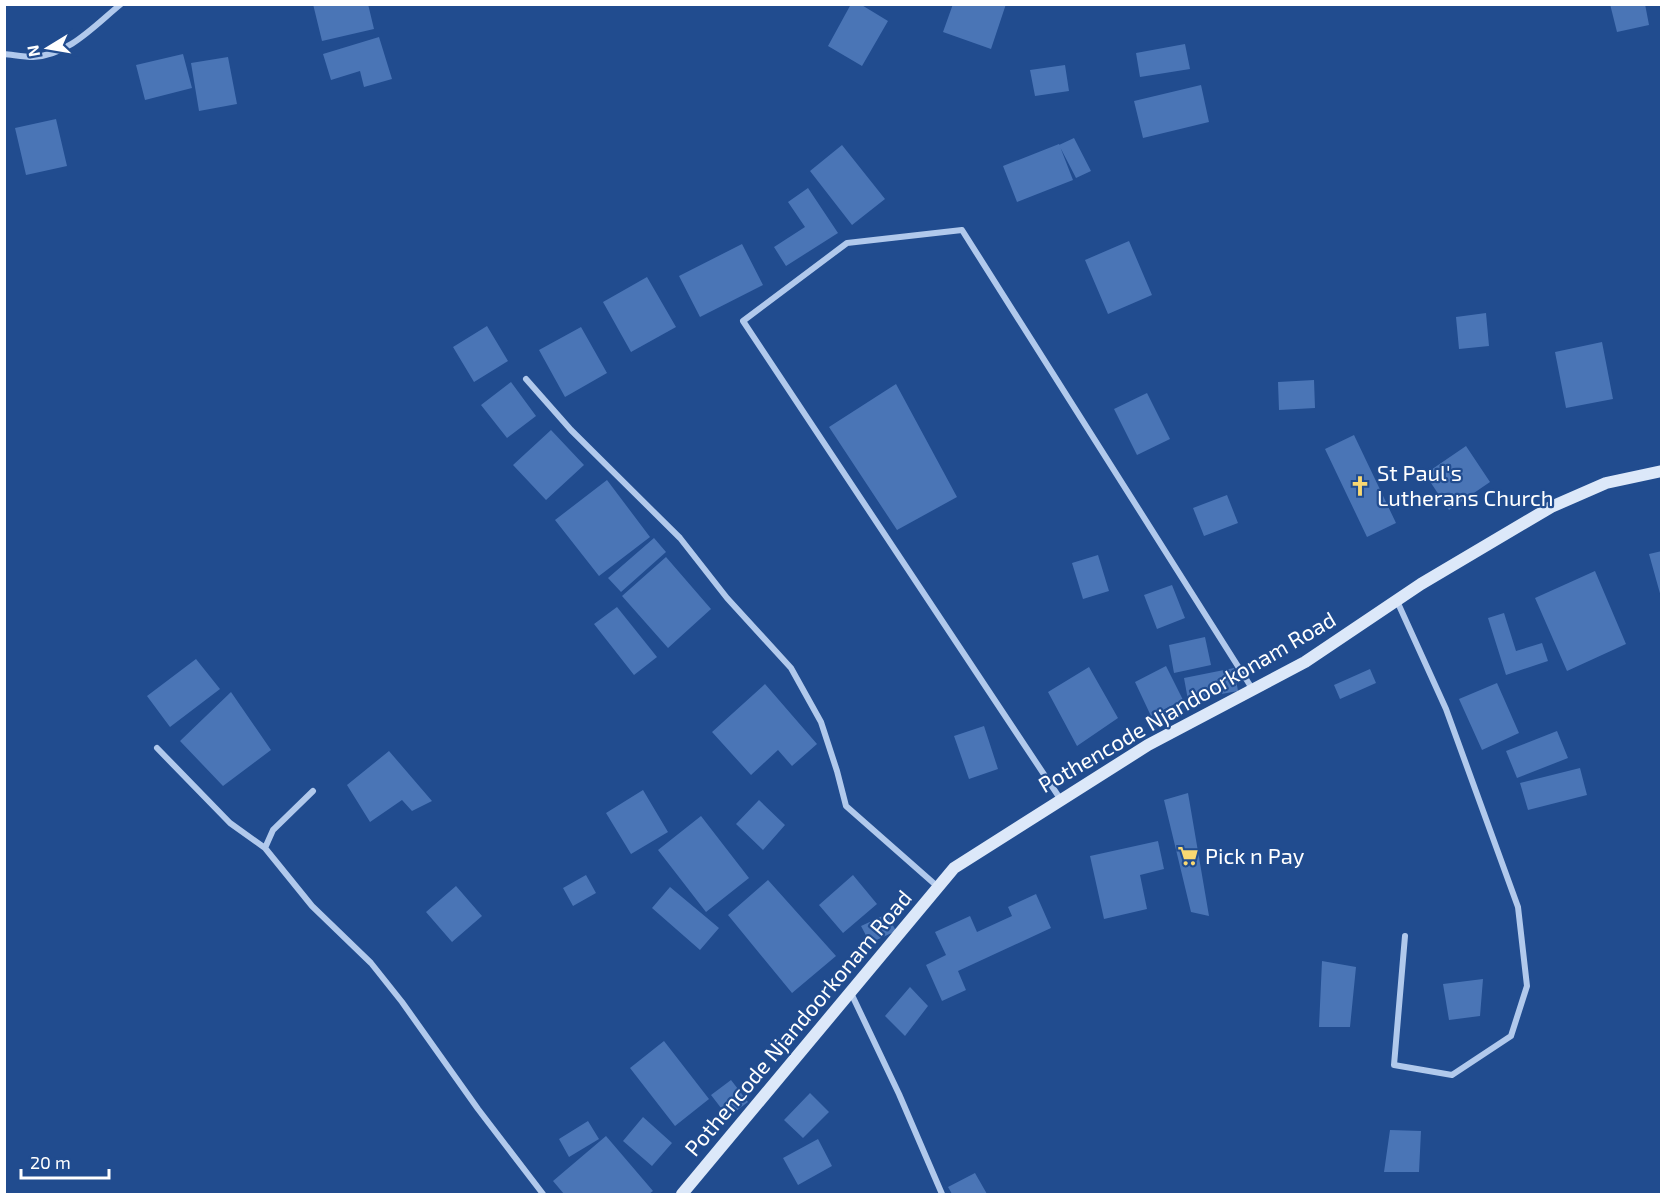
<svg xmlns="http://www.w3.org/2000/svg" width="1666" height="1199" font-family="'Exo 2',sans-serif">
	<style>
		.building { fill: #4a75b6 }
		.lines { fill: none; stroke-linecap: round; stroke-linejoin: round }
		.minor { stroke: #b1c9ec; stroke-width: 6 }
		.secondary { stroke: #dce8f9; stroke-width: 12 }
		.labels { text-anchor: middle; stroke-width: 4.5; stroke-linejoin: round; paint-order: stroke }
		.poi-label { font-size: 22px; fill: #fff; stroke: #214c8f; text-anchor: start }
		.street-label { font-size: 22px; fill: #fff; stroke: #214c8f }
	</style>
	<rect width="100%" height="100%" fill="#214c8f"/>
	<path class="building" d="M313 4H368L374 29 322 41Z
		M851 4H860L888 21 862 66 828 46Z
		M953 4H1006L991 49 943 32Z
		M1610 4H1645L1649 25 1617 32Z
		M379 37 392 79 364 87 360 71 331 80 323 54Z
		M1185 44 1190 69 1140 77 1136 53Z
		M183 54 192 88 145 100 136 65Z
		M228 57 237 104 199 111 191 63Z
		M1065 65 1069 91 1035 96 1030 70Z
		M1201 85 1209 122 1143 138 1134 101Z
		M56 119 67 166 26 175 15 128Z
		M1074 138 1091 171 1076 178 1059 145Z
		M1059 144 1073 180 1017 202 1003 166Z
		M842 145 885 199 852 225 810 171Z
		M808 188 838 233 786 266 774 247 805 227 788 202Z
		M1129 241 1152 295 1108 314 1085 260Z
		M742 244 763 285 700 317 679 276Z
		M647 277 676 327 631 352 603 302Z
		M1486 313 1489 346 1459 349 1456 317Z
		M487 326 508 361 474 382 453 347Z
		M581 327 607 373 565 397 539 350Z
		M1602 342 1613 399 1566 408 1555 352Z
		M1314 380 1315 408 1279 410 1278 382Z
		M511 382 536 416 507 438 481 405Z
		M896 384 957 497 897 530 829 427Z
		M1147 393 1170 439 1137 455 1114 409Z
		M551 430 584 465 546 500 513 465Z
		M1354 435 1396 523 1367 537 1325 449Z
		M1466 446 1490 482 1449 510 1425 474Z
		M607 480 650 537 599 576 555 520Z
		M1227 495 1238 523 1204 536 1193 508Z
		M654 538 666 552 621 592 608 578Z
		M1662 551V597H1661L1649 554Z
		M1098 555 1109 591 1083 599 1072 563Z
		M666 557 711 609 668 648 622 596Z
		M1595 571 1626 644 1567 671 1535 598Z
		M1172 585 1185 618 1157 629 1144 595Z
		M617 607 657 657 634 675 594 624Z
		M1504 613 1516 651 1542 643 1548 661 1506 675 1488 618Z
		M1205 637 1211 665 1174 673 1169 645Z
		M196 659 220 689 170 727 147 696Z
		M1166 666 1183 700 1151 716 1135 682Z
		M1089 667 1118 718 1077 746 1048 692Z
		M1234 668 1238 691 1188 700 1184 678Z
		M1370 669 1376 683 1340 699 1334 685Z
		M1497 683 1519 733 1482 750 1459 699Z
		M765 684 817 744 792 766 778 750 751 775 712 732Z
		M231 692 271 750 223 786 180 741Z
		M984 726 998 769 969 779 954 736Z
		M1557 731 1568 758 1517 778 1506 751Z
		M389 751 432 801 412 811 402 800 370 822 347 785Z
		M1580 768 1587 795 1528 810 1520 783Z
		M643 790 668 832 631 854 606 813Z
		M1188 793 1209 916 1191 912 1164 800Z
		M759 800 785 825 763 850 736 824Z
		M701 816 749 878 706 912 658 850Z
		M1158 841 1164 869 1140 875 1147 909 1104 919 1090 856Z
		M586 875 596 893 573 906 563 888Z
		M853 875 877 904 843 933 819 905Z
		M768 880 836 956 792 993 728 915Z
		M456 886 482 916 452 942 426 912Z
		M670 887 719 928 700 950 652 908Z
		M1036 894 1051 928 958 971 966 990 942 1001 926 965 946 955 935 932 970 916 977 932 1012 916 1008 907Z
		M887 914 896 931 870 943 861 926Z
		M1322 961 1356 967 1350 1027H1319Z
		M1483 979 1480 1016 1449 1020 1443 984Z
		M910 987 928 1006 905 1036 885 1016Z
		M664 1041 709 1099 675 1126 630 1068Z
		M731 1080 748 1102 728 1117 711 1095Z
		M810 1093 829 1112 803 1138 784 1120Z
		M643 1117 672 1143 652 1166 623 1141Z
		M588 1121 599 1139 569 1157 559 1139Z
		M1390 1130 1421 1131 1419 1172H1384Z
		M606 1136 653 1191 649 1194H564L553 1181Z
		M818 1139 832 1166 798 1185 783 1158Z
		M975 1173 987 1194H952L948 1187Z"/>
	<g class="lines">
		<path class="minor" d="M4 54C14 55 24 57 33 57 69 55 94 26 121 4
			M526 379 571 430 680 538 727 598 791 668 821 722 837 771 846 806 938 887
			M1397 601 1446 709 1518 907 1527 986 1511 1036 1452 1075 1394 1065 1405 936
			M157 748 230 823 265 848
			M313 791 273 830 265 848 312 906 371 963 402 1002 478 1109 543 1194
			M1061 800 743 321 847 243 962 230 1253 690
			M851 993 899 1094 942 1194"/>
		<path class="secondary" d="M682 1194 954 868 1148 745 1305 662 1421 584 1551 507 1606 483 1662 471"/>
	</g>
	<defs>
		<g id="church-bare" transform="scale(1.62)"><path d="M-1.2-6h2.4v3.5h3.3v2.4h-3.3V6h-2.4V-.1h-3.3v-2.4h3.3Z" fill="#f9d872" stroke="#214c8f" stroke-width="2.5" paint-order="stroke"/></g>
		<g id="supermarket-bare" transform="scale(1.62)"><path d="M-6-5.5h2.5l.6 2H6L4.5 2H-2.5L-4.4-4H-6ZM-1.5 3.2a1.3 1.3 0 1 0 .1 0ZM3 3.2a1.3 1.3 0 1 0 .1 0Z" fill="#f9d872" stroke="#214c8f" stroke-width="2.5" paint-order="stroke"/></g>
	</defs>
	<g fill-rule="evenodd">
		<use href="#church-bare" x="1360" y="486"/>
		<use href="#supermarket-bare" x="1188" y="856"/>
	</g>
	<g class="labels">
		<g class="poi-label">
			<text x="1377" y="481">St Paul's<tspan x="1377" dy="25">Lutherans Church</tspan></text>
			<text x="1205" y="864">Pick n Pay</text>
		</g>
		<g class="street-label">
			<text transform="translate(1187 702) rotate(-30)" y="8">Pothencode Njandoorkonam Road</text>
			<text transform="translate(798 1023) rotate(-50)" y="8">Pothencode Njandoorkonam Road</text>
		</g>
	</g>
	<rect width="1666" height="1199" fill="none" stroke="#ffffff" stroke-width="12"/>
	<g transform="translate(48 48) rotate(259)" stroke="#214c8f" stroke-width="4.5" paint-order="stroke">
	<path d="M0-4.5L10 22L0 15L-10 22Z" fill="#ffffff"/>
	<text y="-9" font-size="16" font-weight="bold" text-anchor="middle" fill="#ffffff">N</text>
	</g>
	<path d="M21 1169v9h88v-9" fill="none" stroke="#ffffff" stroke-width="3"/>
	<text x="30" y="1169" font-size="18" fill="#ffffff" stroke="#214c8f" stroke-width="4.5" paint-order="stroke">20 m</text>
</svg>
